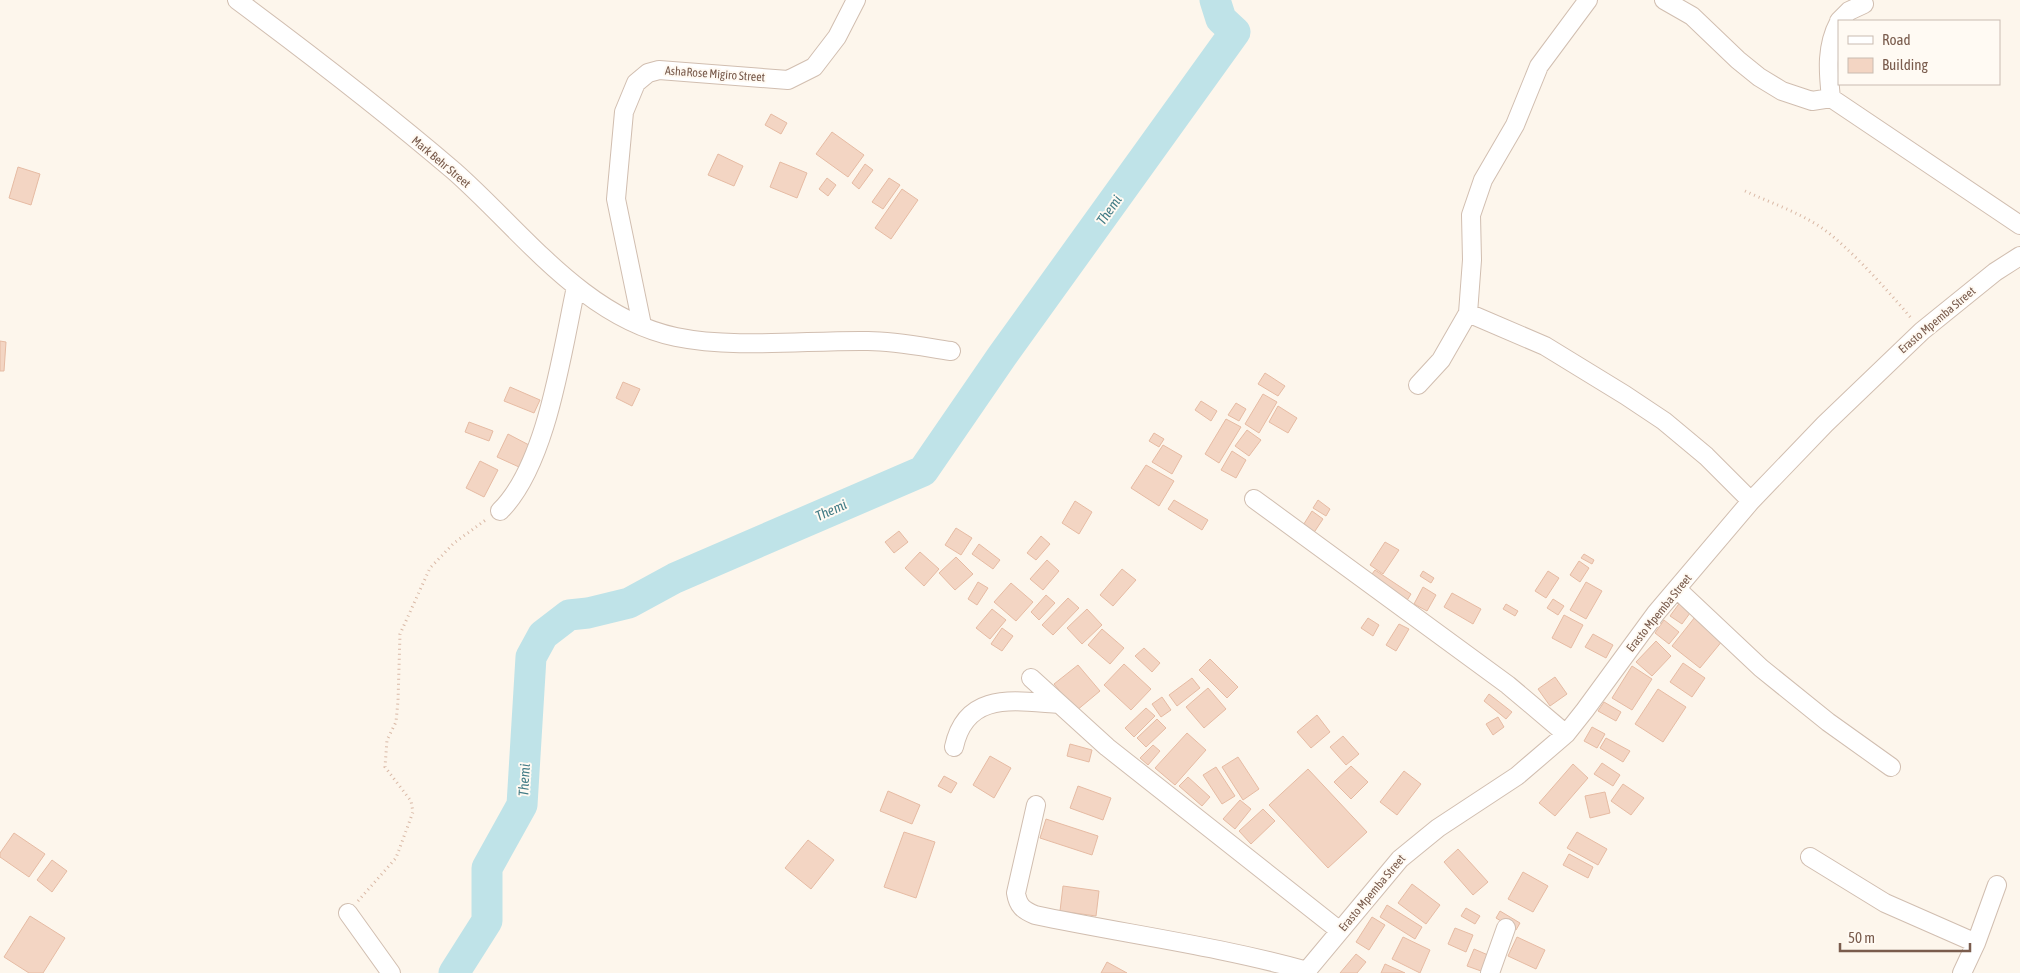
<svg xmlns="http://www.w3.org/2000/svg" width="2020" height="973" font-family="'Asap Condensed',sans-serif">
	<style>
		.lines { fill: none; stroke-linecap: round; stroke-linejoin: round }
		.river { stroke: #bfe3e8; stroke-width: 31 }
		.building { fill: #f3d5c3; stroke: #e6bba3 }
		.minor-casing { stroke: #d1beb0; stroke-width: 20 }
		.path { stroke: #d9b8a5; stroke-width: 3; stroke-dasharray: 1 4; stroke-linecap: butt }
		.minor { stroke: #fff; stroke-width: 18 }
		.labels { text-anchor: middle; stroke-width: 4; stroke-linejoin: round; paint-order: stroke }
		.street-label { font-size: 12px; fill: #7a5c4d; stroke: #fffaf3 }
		.water-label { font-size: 14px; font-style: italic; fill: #437c86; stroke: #fffaf3 }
	</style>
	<rect width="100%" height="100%" fill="#fdf6ec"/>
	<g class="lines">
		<path class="river" d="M454 973 487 921V868L522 805 531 657 543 635 569 615 588 613 629 603 675 578 923 471 1002 356 1235 32 1221 19 1215 0"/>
	</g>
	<path class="building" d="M771 114 787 123 781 134 765 125Z
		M832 132 864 155 848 177 816 154Z
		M718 154 743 166 734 186 708 175Z
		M780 162 807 173 797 198 770 187Z
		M865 164 873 170 859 189 852 183Z
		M18 167 40 174 31 205 9 198Z
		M827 178 836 185 828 196 819 189Z
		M889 178 900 185 883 209 872 202Z
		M902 189 918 200 891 239 875 228Z
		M0 341 6 342 4 371H0Z
		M1265 373 1285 386 1278 396 1258 384Z
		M623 382 640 389 632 406 616 398Z
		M510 387 540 400 534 413 504 401Z
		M1263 394 1277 402 1259 433 1245 424Z
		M1201 401 1217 411 1211 421 1195 410Z
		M1236 403 1246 409 1239 421 1228 415Z
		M1278 406 1297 418 1288 433 1269 422Z
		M1226 419 1241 427 1219 463 1205 454Z
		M469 422 493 431 489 441 465 432Z
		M1247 430 1261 440 1249 456 1235 446Z
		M1154 433 1164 439 1159 447 1149 441Z
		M508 434 529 445 519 467 497 457Z
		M1163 445 1182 456 1172 474 1152 462Z
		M1232 451 1246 460 1236 478 1221 470Z
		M480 461 498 470 484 497 466 488Z
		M1146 465 1174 481 1159 506 1131 488Z
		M1174 500 1208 520 1202 530 1168 509Z
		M1318 500 1330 509 1326 516 1313 508Z
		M1075 501 1092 512 1079 534 1062 523Z
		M1312 511 1323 519 1313 534 1302 527Z
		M956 528 972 538 961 555 945 545Z
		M899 531 908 542 894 553 885 542Z
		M1041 536 1050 544 1036 560 1027 553Z
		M1385 542 1399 550 1383 574 1370 565Z
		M979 544 1000 560 993 569 972 554Z
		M920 552 939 569 924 586 905 568Z
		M1584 554 1594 560 1592 564 1581 558Z
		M956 557 973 574 955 590 939 573Z
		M1047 560 1059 571 1043 590 1030 579Z
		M1579 561 1589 568 1580 582 1570 575Z
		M1122 569 1136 580 1113 606 1100 595Z
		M1375 570 1411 594 1406 602 1369 578Z
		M1423 571 1434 578 1431 583 1420 576Z
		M1548 571 1559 578 1546 598 1535 591Z
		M978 582 988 588 977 605 968 599Z
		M1586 582 1602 591 1586 619 1570 610Z
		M1011 583 1033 602 1016 621 994 602Z
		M1423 587 1436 595 1427 611 1414 604Z
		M1452 593 1481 609 1473 624 1444 607Z
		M1046 595 1055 603 1039 620 1031 612Z
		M1068 598 1079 608 1053 635 1042 625Z
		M1553 599 1564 606 1558 615 1547 608Z
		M1681 601 1693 609 1682 624 1670 616Z
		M1506 604 1518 611 1515 616 1503 609Z
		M992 609 1006 620 990 639 976 628Z
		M1087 609 1102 625 1082 644 1067 628Z
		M1564 615 1583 625 1571 648 1552 638Z
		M1695 617 1723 640 1700 668 1672 646Z
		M1368 618 1379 625 1373 636 1361 628Z
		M1664 620 1679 632 1669 644 1655 633Z
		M1399 624 1409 629 1396 651 1386 645Z
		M1002 628 1013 636 1002 651 991 644Z
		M1102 629 1124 648 1110 664 1088 645Z
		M1593 634 1613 645 1606 658 1585 647Z
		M1656 641 1671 656 1652 676 1636 662Z
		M1144 648 1160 663 1152 672 1135 656Z
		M1210 659 1238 687 1227 698 1199 670Z
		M1683 663 1705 678 1692 697 1670 682Z
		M1124 664 1151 689 1131 710 1104 685Z
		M1078 665 1100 691 1076 711 1054 684Z
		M1632 666 1652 679 1632 710 1612 698Z
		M1555 677 1567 694 1550 706 1538 689Z
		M1192 678 1200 688 1177 706 1169 695Z
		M1208 688 1226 709 1204 728 1186 707Z
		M1658 689 1686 707 1663 742 1635 724Z
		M1489 694 1512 712 1506 719 1484 701Z
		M1162 697 1171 710 1161 717 1152 704Z
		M1604 702 1621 712 1616 721 1598 711Z
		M1146 708 1155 716 1134 737 1125 728Z
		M1317 715 1330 732 1311 748 1297 732Z
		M1498 717 1504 727 1493 735 1486 724Z
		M1157 719 1166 728 1146 747 1137 738Z
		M1592 727 1605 734 1597 748 1584 741Z
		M1187 733 1206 750 1175 785 1155 768Z
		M1343 736 1359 754 1346 765 1330 747Z
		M1606 738 1630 751 1623 762 1600 748Z
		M1070 744 1092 750 1089 762 1067 756Z
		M1153 745 1160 751 1148 765 1140 758Z
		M990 756 1011 768 994 798 973 785Z
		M1238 757 1259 789 1243 800 1222 767Z
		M1602 763 1620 775 1613 786 1594 774Z
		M1573 764 1588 778 1555 816 1539 803Z
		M1351 766 1368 782 1351 799 1334 782Z
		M1216 767 1235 796 1222 804 1203 775Z
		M1308 769 1367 832 1328 868 1269 805Z
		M1404 771 1421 784 1397 815 1380 802Z
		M944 776 957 783 951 793 938 786Z
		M1188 777 1210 797 1202 806 1179 786Z
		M1623 784 1644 798 1631 815 1611 801Z
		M1078 786 1111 798 1103 820 1070 808Z
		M888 791 920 805 912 824 880 811Z
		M1605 792 1610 813 1590 818 1585 796Z
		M1240 800 1251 809 1235 829 1223 819Z
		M1263 809 1275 821 1251 844 1239 831Z
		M1046 819 1098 836 1092 855 1040 838Z
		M904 832 935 842 916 898 884 887Z
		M1577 832 1607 849 1598 865 1567 848Z
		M14 833 45 854 29 877 0 857V853Z
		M808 840 834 860 811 889 785 868Z
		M1458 849 1488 882 1473 895 1444 862Z
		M1569 854 1593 867 1588 878 1563 865Z
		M52 860 67 871 52 892 37 880Z
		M1523 872 1548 886 1533 912 1508 899Z
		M1412 884 1440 905 1426 924 1398 903Z
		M1063 886 1099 891 1096 916 1060 911Z
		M1387 905 1422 927 1415 939 1380 917Z
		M1466 908 1480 916 1475 924 1461 916Z
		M1500 911 1520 923 1516 930 1496 918Z
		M30 916 65 938 43 973H29L4 957Z
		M1372 917 1385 925 1369 950 1356 942Z
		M1455 928 1473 935 1466 952 1448 944Z
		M1403 937 1430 950 1420 973 1392 959Z
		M1517 937 1545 950 1536 969 1508 956Z
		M1474 949 1488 955 1481 971 1467 966Z
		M1356 954 1366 962 1357 973H1340Z
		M1107 962 1127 973H1101Z
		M1385 964 1405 973H1381Z"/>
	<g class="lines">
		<g class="minor-casing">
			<path id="minor" d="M237 0C311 55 384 111 454 171 521 230 584 318 676 337 734 349 808 340 868 341 895 341 924 347 951 351
				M1664 0 1692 16 1738 60 1759 77 1782 91 1812 101 1831 98 2020 225
				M1839 21 1849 11 1864 4
				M1831 98C1828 71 1826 46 1839 22
				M1468 313 1545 346 1625 395 1664 421 1706 456 1751 501
				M642 325 616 199 624 112 636 83 648 73 659 70 788 80 814 67 837 37 856 0
				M1418 385 1441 360 1468 313 1472 260 1471 215 1483 180 1515 125 1539 66 1588 0
				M1254 499 1508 685 1566 734
				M500 511C547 465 562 351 576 287
				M1677 589 1761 668 1828 722 1891 767
				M1031 678 1107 747 1340 931
				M954 747C966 691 1014 701 1059 704
				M1036 805 1016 893C1018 906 1023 910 1035 915 1125 934 1218 946 1307 971
				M1810 857 1885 903 1976 943
				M348 913 391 973
				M1305 973 1400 859 1438 828 1517 776 1566 734 1585 710 1656 613 1751 501 1825 424 1922 331 1995 272 2020 256
				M1490 973 1506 928
				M1962 973 1976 943 1997 885"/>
		</g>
		<path class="path" d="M1745 191C1773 204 1805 214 1830 234 1860 259 1886 289 1912 319
			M358 901 396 858 413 812 411 801 385 767 387 740 396 722 398 701 400 634 430 568 454 543 487 519"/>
		<use href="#minor" class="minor"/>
	</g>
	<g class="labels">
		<g class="street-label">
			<text transform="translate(715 74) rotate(4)" y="4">AshaRose Migiro Street</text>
			<text transform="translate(441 162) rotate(40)" y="4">Mark Behr Street</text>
			<text transform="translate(1937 320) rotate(-40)" y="4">Erasto Mpemba Street</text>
			<text transform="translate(1659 613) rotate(-51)" y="4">Erasto Mpemba Street</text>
			<text transform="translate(1372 893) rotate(-50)" y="4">Erasto Mpemba Street</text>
		</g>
		<g class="water-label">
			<text transform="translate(1109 210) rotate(-55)" y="5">Themi</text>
			<text transform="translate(831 510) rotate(-24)" y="5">Themi</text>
			<text transform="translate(524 780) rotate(-87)" y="5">Themi</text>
		</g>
	</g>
	<rect x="1838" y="20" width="162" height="65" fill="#fffaf3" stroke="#cabbb1"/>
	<rect x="1848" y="36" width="25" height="8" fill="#ffffff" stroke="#cabbb1"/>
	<text x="1882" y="45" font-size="15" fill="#7a5c4d">Road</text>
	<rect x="1848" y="58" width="25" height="15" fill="#f3d5c3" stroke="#cabbb1"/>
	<text x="1882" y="70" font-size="15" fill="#7a5c4d">Building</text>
	<path d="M1840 943v8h130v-8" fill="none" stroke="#7a5c4d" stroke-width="2.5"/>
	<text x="1848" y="943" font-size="15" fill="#7a5c4d" stroke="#fffaf3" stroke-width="4" paint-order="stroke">50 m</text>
</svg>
